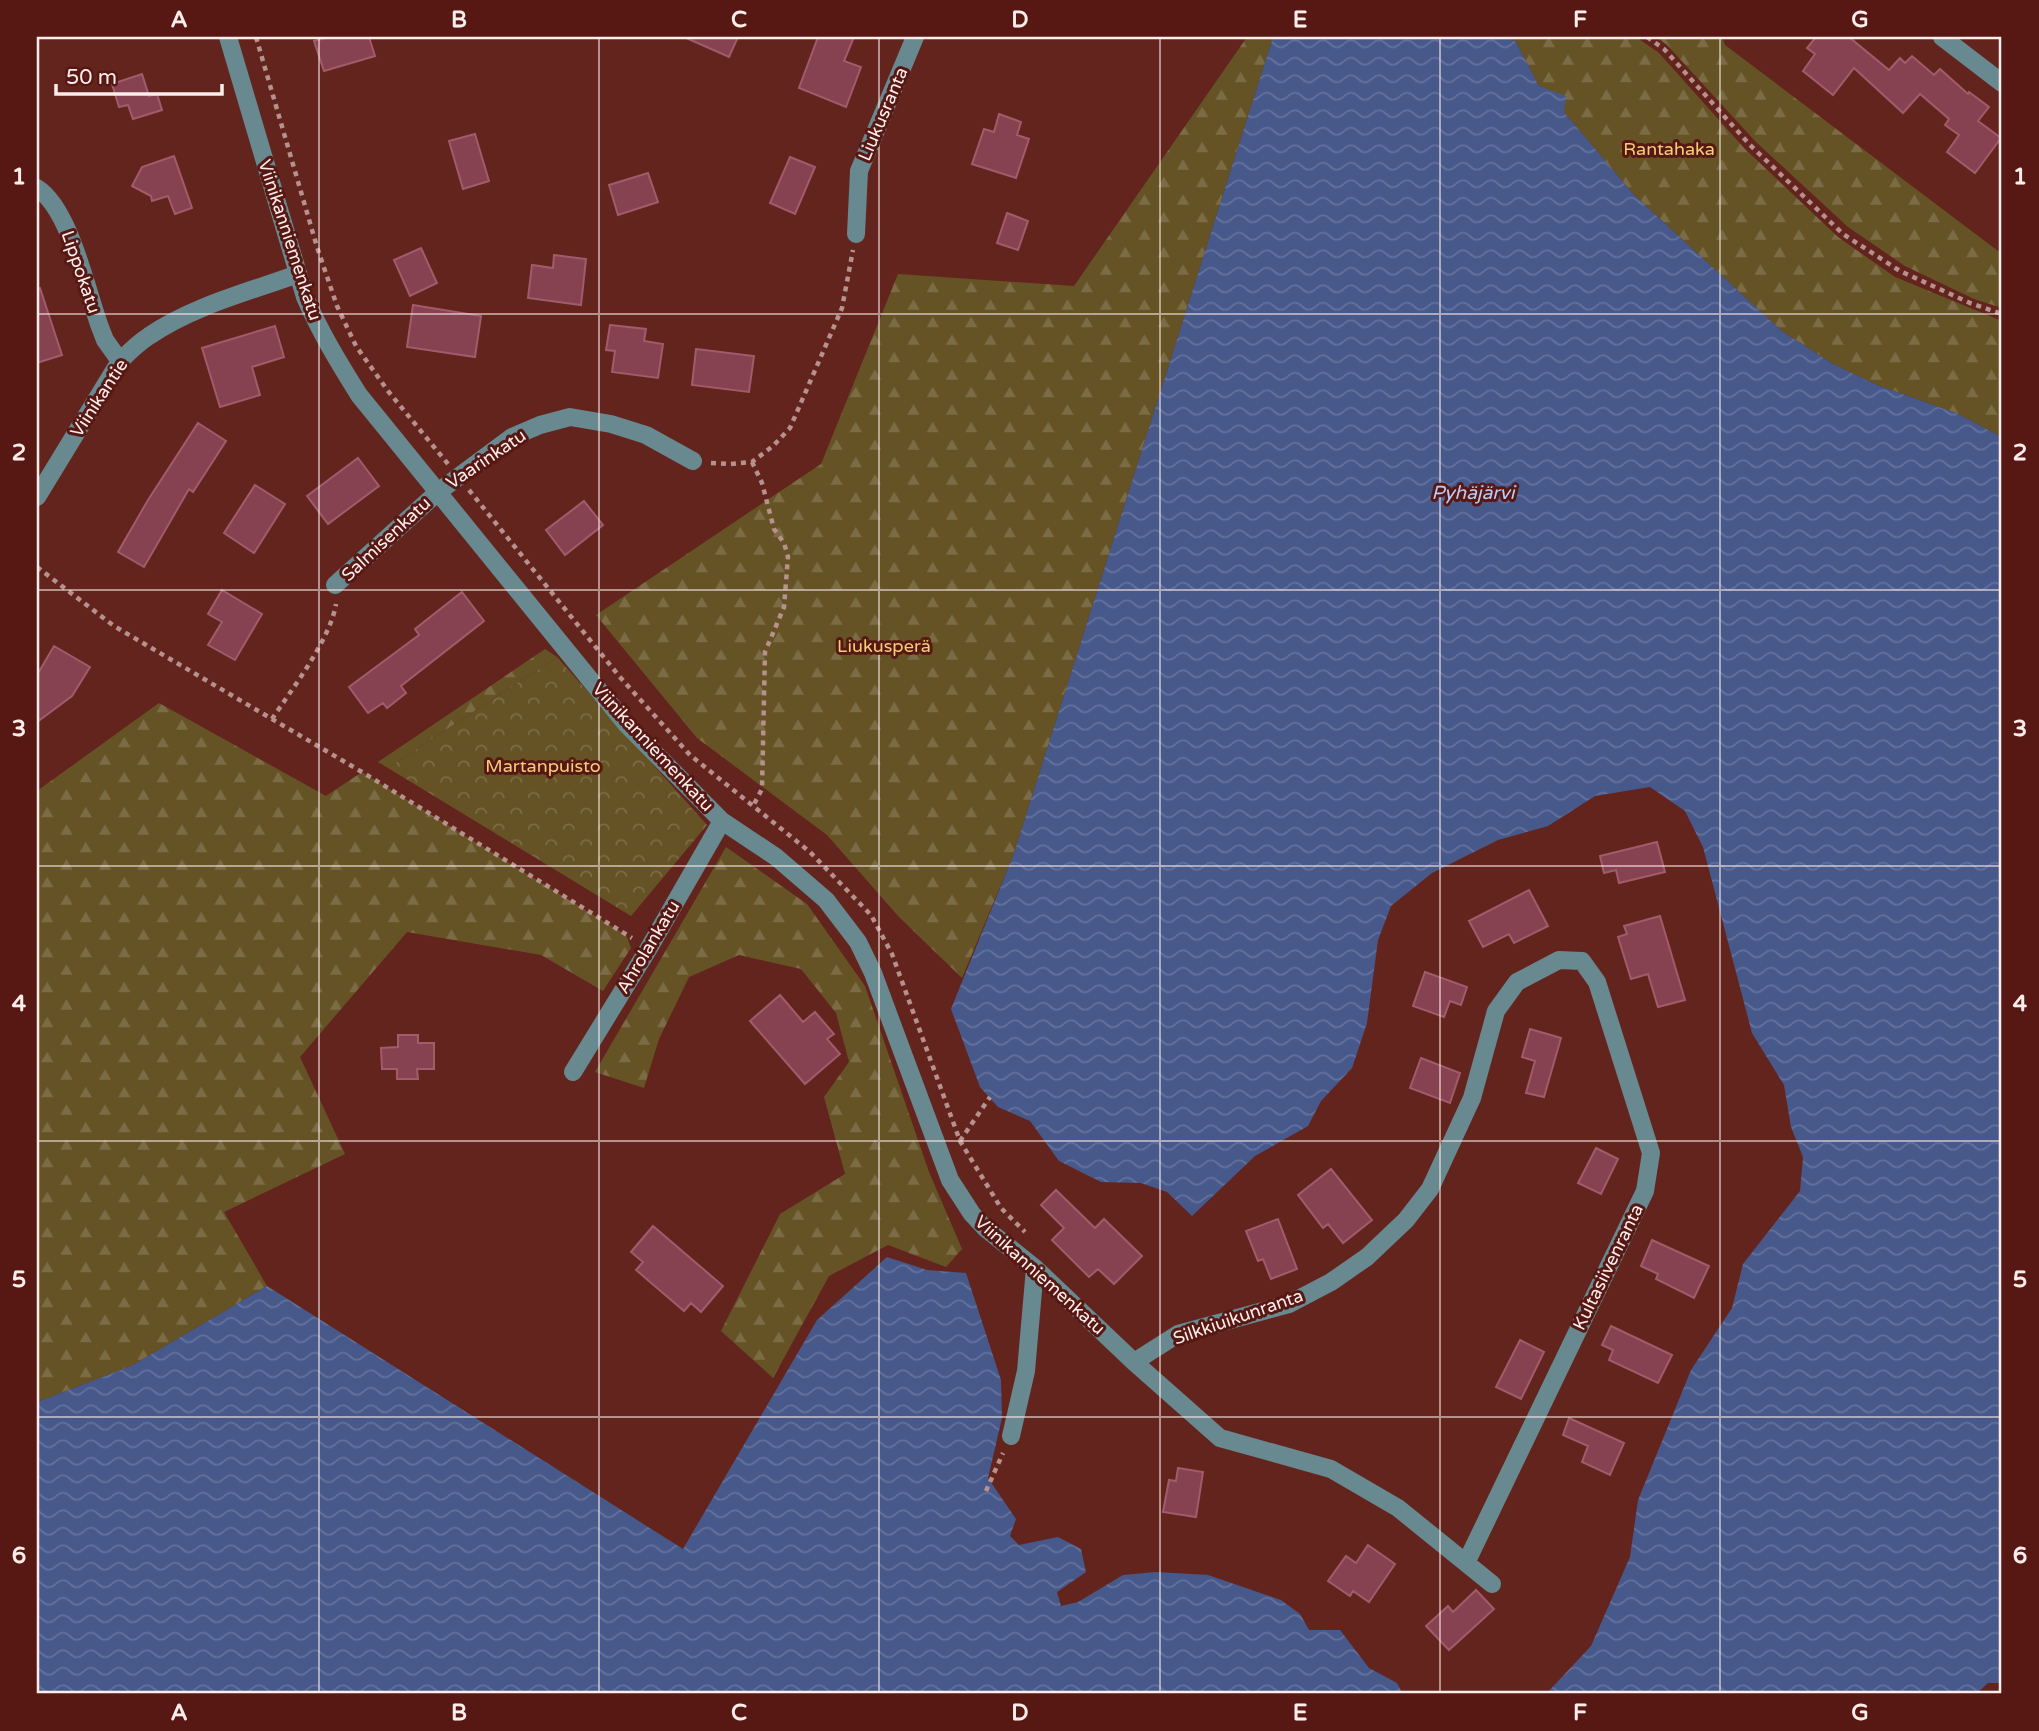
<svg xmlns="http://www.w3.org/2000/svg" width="2039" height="1731" font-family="'Varela Round',sans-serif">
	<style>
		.forest { fill: url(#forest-firs) }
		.park { fill: url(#park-crowns) }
		.water { fill: url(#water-waves) }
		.building { fill: #864251; stroke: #a25b6a; stroke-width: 2 }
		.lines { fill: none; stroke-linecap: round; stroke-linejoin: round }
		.path { stroke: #b7918d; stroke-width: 4.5; stroke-dasharray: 5 5; stroke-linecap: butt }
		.minor { stroke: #68898f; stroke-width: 18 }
		.grid { fill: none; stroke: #feedea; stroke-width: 2; stroke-opacity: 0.55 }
		.labels { text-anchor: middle; stroke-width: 6; stroke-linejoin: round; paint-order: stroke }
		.street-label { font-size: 18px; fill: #feedea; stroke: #571814 }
		.park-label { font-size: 18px; fill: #f2ce76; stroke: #571814 }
		.water-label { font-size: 19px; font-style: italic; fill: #b9ccfa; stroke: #571814 }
		.neatline { fill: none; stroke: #feedea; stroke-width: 2.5 }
		.grid-label { font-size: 23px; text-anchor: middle; font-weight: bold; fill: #feedea }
	</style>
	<defs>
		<pattern id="forest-firs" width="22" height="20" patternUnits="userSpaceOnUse" patternTransform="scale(1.75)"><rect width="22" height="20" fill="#655325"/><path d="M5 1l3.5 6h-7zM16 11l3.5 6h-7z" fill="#7c6c45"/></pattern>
		<pattern id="park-crowns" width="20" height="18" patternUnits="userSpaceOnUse" patternTransform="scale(1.75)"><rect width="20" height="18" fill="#655325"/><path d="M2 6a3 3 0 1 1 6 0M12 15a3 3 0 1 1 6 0" fill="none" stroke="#7c6c45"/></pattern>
		<pattern id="water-waves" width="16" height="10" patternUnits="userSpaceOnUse" patternTransform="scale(1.75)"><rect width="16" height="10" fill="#47598b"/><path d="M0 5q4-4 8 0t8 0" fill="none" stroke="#63719c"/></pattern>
	</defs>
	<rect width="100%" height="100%" fill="#63241e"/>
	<path class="forest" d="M1247 37H1273L1013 856 962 978 899 917 827 835 697 738 596 615 821 464 898 274 1074 286Z
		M1508 37H1636L1659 53 1745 149 1838 237 1895 277 2002 321V437L1956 413 1877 385 1833 364 1783 332 1634 195 1564 112 1539 86 1516 42Z
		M1656 37H1722L1725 45 2002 254V308L1974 299 1905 266 1848 227 1756 142 1667 45Z
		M545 649 557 657 388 768 378 762Z
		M159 703 326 796 362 772 626 935 631 948 603 991 541 955 407 932 300 1057 345 1154 224 1212 267 1286 131 1366 37 1402V791Z
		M726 847 807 904 865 986 929 1172 962 1249 946 1267 888 1245 829 1276 773 1378 721 1331 780 1214 845 1174 824 1097 849 1062 836 1013 801 969 739 955 689 977 659 1039 644 1088 595 1072Z"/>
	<path class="park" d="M557 657 707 825 631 916 388 768Z"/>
	<path class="water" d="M1273 37H1508L1516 42 1539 86 1566 96 1564 112 1634 195 1783 332 1833 364 1877 385 1956 413 2002 437V1683H1988L1976 1694H1546L1591 1646 1630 1557 1638 1500 1691 1370 1732 1308 1743 1264 1800 1191 1803 1157 1791 1127 1784 1085 1752 1033 1703 847 1685 811 1650 787 1595 796 1548 826 1498 840 1432 873 1391 906 1378 940 1367 1023 1352 1068 1321 1101 1308 1126 1255 1156 1192 1216 1167 1192 1141 1183 1101 1182 1059 1161 1030 1121 998 1107 980 1087 951 1009 1013 856Z
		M887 1257 927 1270 966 1273 1001 1380 1002 1418 988 1478 1016 1519 1010 1536 1019 1545 1058 1537 1081 1549 1086 1572 1057 1592 1061 1606 1078 1602 1123 1575 1156 1572 1208 1575 1281 1600 1300 1614 1309 1630H1340L1369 1668 1397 1683 1403 1694H37V1402L131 1366 267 1286 683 1549 817 1320Z"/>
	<path class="building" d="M330 37H369L375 56 324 71 314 41Z
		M684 37H738L729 57Z
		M818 37H854L844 61 861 67 846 107 799 88Z
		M1816 37H1849L1889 70 1900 58 1905 63 1912 56 1934 75 1940 69 1968 94 1969 92 1989 107 1978 121 2001 138 1975 173 1947 152 1959 135 1945 125 1949 119 1920 94 1903 113 1854 68 1833 95 1803 71 1815 54 1807 48Z
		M142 74 149 96 157 94 162 110 133 119 128 105 119 107 112 84Z
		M999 114 1021 122 1017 135 1029 139 1016 178 972 164 984 129 994 132Z
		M475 134 489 181 463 189 449 141Z
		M174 156 192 208 175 214 168 196 152 201 151 196 132 186 142 167Z
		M790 157 815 167 795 214 770 203Z
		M648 173 658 202 618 215 609 185Z
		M1007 213 1028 221 1018 250 997 243Z
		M421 248 437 283 410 296 394 260Z
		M554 255 586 259 581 305 528 298 532 265 553 268Z
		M40 288 62 355 37 363V289Z
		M413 305 481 316 475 357 407 347Z
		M610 325 646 329 644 341 663 344 658 378 612 372 615 351 606 350Z
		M275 326 284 357 252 367 260 395 220 407 202 348Z
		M696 349 754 356 749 392 692 385Z
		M198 423 226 441 193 492 189 489 144 567 118 552 148 500Z
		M358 458 379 486 328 524 307 496Z
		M255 485 285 504 254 553 224 533Z
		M584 501 603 525 565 555 546 530Z
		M222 590 262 614 235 660 208 645 222 622 208 614Z
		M462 592 484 621 401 686 406 693 387 708 383 703 368 713 349 687 419 635 415 629Z
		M54 646 90 667 72 696 37 722V675Z
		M1657 842 1665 872 1619 883 1616 870 1604 873 1600 856Z
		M1529 890 1548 926 1514 943 1509 934 1483 947 1469 921Z
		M1660 916 1685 1000 1658 1007 1648 974 1631 979 1618 937 1627 934 1624 926Z
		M1425 972 1467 987 1461 1005 1450 1001 1444 1017 1413 1006Z
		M780 995 803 1022 815 1012 834 1034 827 1039 840 1054 805 1084 750 1021Z
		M1530 1029 1561 1038 1544 1097 1526 1093 1535 1061 1522 1057Z
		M398 1035H418V1043H434V1069H417L418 1079H397V1069H382L381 1048 398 1047Z
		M1421 1058 1460 1073 1450 1103 1410 1088Z
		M1596 1148 1618 1159 1601 1194 1578 1183Z
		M1331 1169 1372 1220 1343 1243 1328 1224 1323 1228 1298 1195Z
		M1056 1190 1095 1228 1104 1219 1142 1256 1114 1284 1098 1269 1089 1277 1052 1240 1064 1228 1041 1205Z
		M1278 1219 1297 1269 1271 1279 1263 1259 1258 1261 1246 1231Z
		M653 1226 723 1286 701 1312 691 1303 684 1311 636 1270 643 1262 631 1252Z
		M1652 1240 1709 1266 1694 1298 1656 1279 1658 1274 1641 1266Z
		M1611 1326 1672 1355 1658 1383 1609 1360 1613 1350 1602 1345Z
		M1520 1340 1544 1352 1521 1399 1496 1387Z
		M1569 1418 1624 1443 1610 1475 1582 1462 1588 1446 1563 1435Z
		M1178 1468 1203 1472 1196 1517 1163 1512 1169 1480 1176 1481Z
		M1368 1545 1395 1564 1369 1602 1353 1591 1350 1596 1328 1581 1346 1556 1356 1563Z
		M1476 1590 1494 1609 1449 1650 1426 1626 1448 1606 1453 1612Z"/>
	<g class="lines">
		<path class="path" d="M256 37 317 247 337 306 356 346 388 391 448 464
			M1647 37 1664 49 1750 145 1843 234 1900 271 1970 303 2002 314
			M752 462 762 483 774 529 784 543 788 557 784 607 765 652 762 789 753 806
			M711 463 730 464 752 462 773 446 790 428 842 308 853 250
			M469 490 619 676 690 755 810 852 871 915 892 954 960 1141 1001 1208 1025 1232
			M37 567 114 626 362 772 632 938
			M272 719C292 689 330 640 336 604
			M960 1141 990 1097
			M986 1491 1003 1453"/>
		<path class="minor" d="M228 37 305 297C320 332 339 363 359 395L627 725 722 821 776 857 826 900 858 942 873 973 950 1180 972 1214 985 1228 1035 1268 1134 1362 1220 1438 1331 1469 1398 1508 1492 1584
			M1942 37 2002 83
			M37 188C70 209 86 289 100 327L105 340 120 361
			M856 234 859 171 915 37
			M37 497 120 361C129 352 138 343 149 336 193 306 248 292 298 274
			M335 585 438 492 512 437 540 425 570 417 611 424 646 435 693 461
			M573 1072 649 948 722 821
			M1134 1362 1178 1334 1289 1304 1331 1282 1367 1257 1406 1220 1430 1189 1472 1098 1496 1011 1517 982 1559 960 1582 961 1597 982 1651 1153 1645 1191 1466 1563
			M1011 1436 1026 1371 1035 1268"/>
	</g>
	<path class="grid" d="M319 37V1694M599 37V1694M879 37V1694M1160 37V1694M1440 37V1694M1720 37V1694M37 314H2002M37 590H2002M37 866H2002M37 1141H2002M37 1417H2002"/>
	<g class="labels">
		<g class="street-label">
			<text transform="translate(883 114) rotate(-67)" y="6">Liukusranta</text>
			<text transform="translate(290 240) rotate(72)" y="6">Viinikanniemenkatu</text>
			<text transform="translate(81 272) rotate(71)" y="6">Lippokatu</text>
			<text transform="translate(99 398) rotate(-57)" y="6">Viinikantie</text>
			<text transform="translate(486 459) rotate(-34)" y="6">Vaarinkatu</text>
			<text transform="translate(386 539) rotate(-43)" y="6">Salmisenkatu</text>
			<text transform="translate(653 747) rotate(47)" y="6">Viinikanniemenkatu</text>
			<text transform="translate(648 947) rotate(-59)" y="6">Ahrolankatu</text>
			<text transform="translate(1608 1267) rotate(-64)" y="6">Kultasiivenranta</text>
			<text transform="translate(1040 1275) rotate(42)" y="6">Viinikanniemenkatu</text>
			<text transform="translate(1238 1317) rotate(-19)" y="6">Silkkiuikunranta</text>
		</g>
		<g class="park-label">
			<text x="1669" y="155">Rantahaka</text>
			<text x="884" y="652">Liukusperä</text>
			<text x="543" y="772">Martanpuisto</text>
		</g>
		<g class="water-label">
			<text x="1473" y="499">Pyhäjärvi</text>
		</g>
	</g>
	<rect width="2039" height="1731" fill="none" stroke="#571814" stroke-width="77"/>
	<path d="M56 84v10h166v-10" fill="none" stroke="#feedea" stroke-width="3.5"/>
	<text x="66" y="84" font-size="21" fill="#feedea" stroke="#571814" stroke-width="5" paint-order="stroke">50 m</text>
	<rect x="38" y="38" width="1962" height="1654" class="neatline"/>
	<g class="grid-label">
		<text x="179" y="27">A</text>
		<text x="459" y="27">B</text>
		<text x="739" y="27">C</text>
		<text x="1020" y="27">D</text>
		<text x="1300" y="27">E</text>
		<text x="1580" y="27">F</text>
		<text x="1860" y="27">G</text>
		<text x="19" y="184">1</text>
		<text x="2020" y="184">1</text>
		<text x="19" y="460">2</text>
		<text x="2020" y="460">2</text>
		<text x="19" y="736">3</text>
		<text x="2020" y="736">3</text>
		<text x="19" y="1011">4</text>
		<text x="2020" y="1011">4</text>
		<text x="19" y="1287">5</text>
		<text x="2020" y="1287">5</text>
		<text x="19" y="1563">6</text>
		<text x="2020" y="1563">6</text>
		<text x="179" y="1720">A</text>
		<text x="459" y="1720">B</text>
		<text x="739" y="1720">C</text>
		<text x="1020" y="1720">D</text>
		<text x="1300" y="1720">E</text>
		<text x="1580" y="1720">F</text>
		<text x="1860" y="1720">G</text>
	</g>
</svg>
